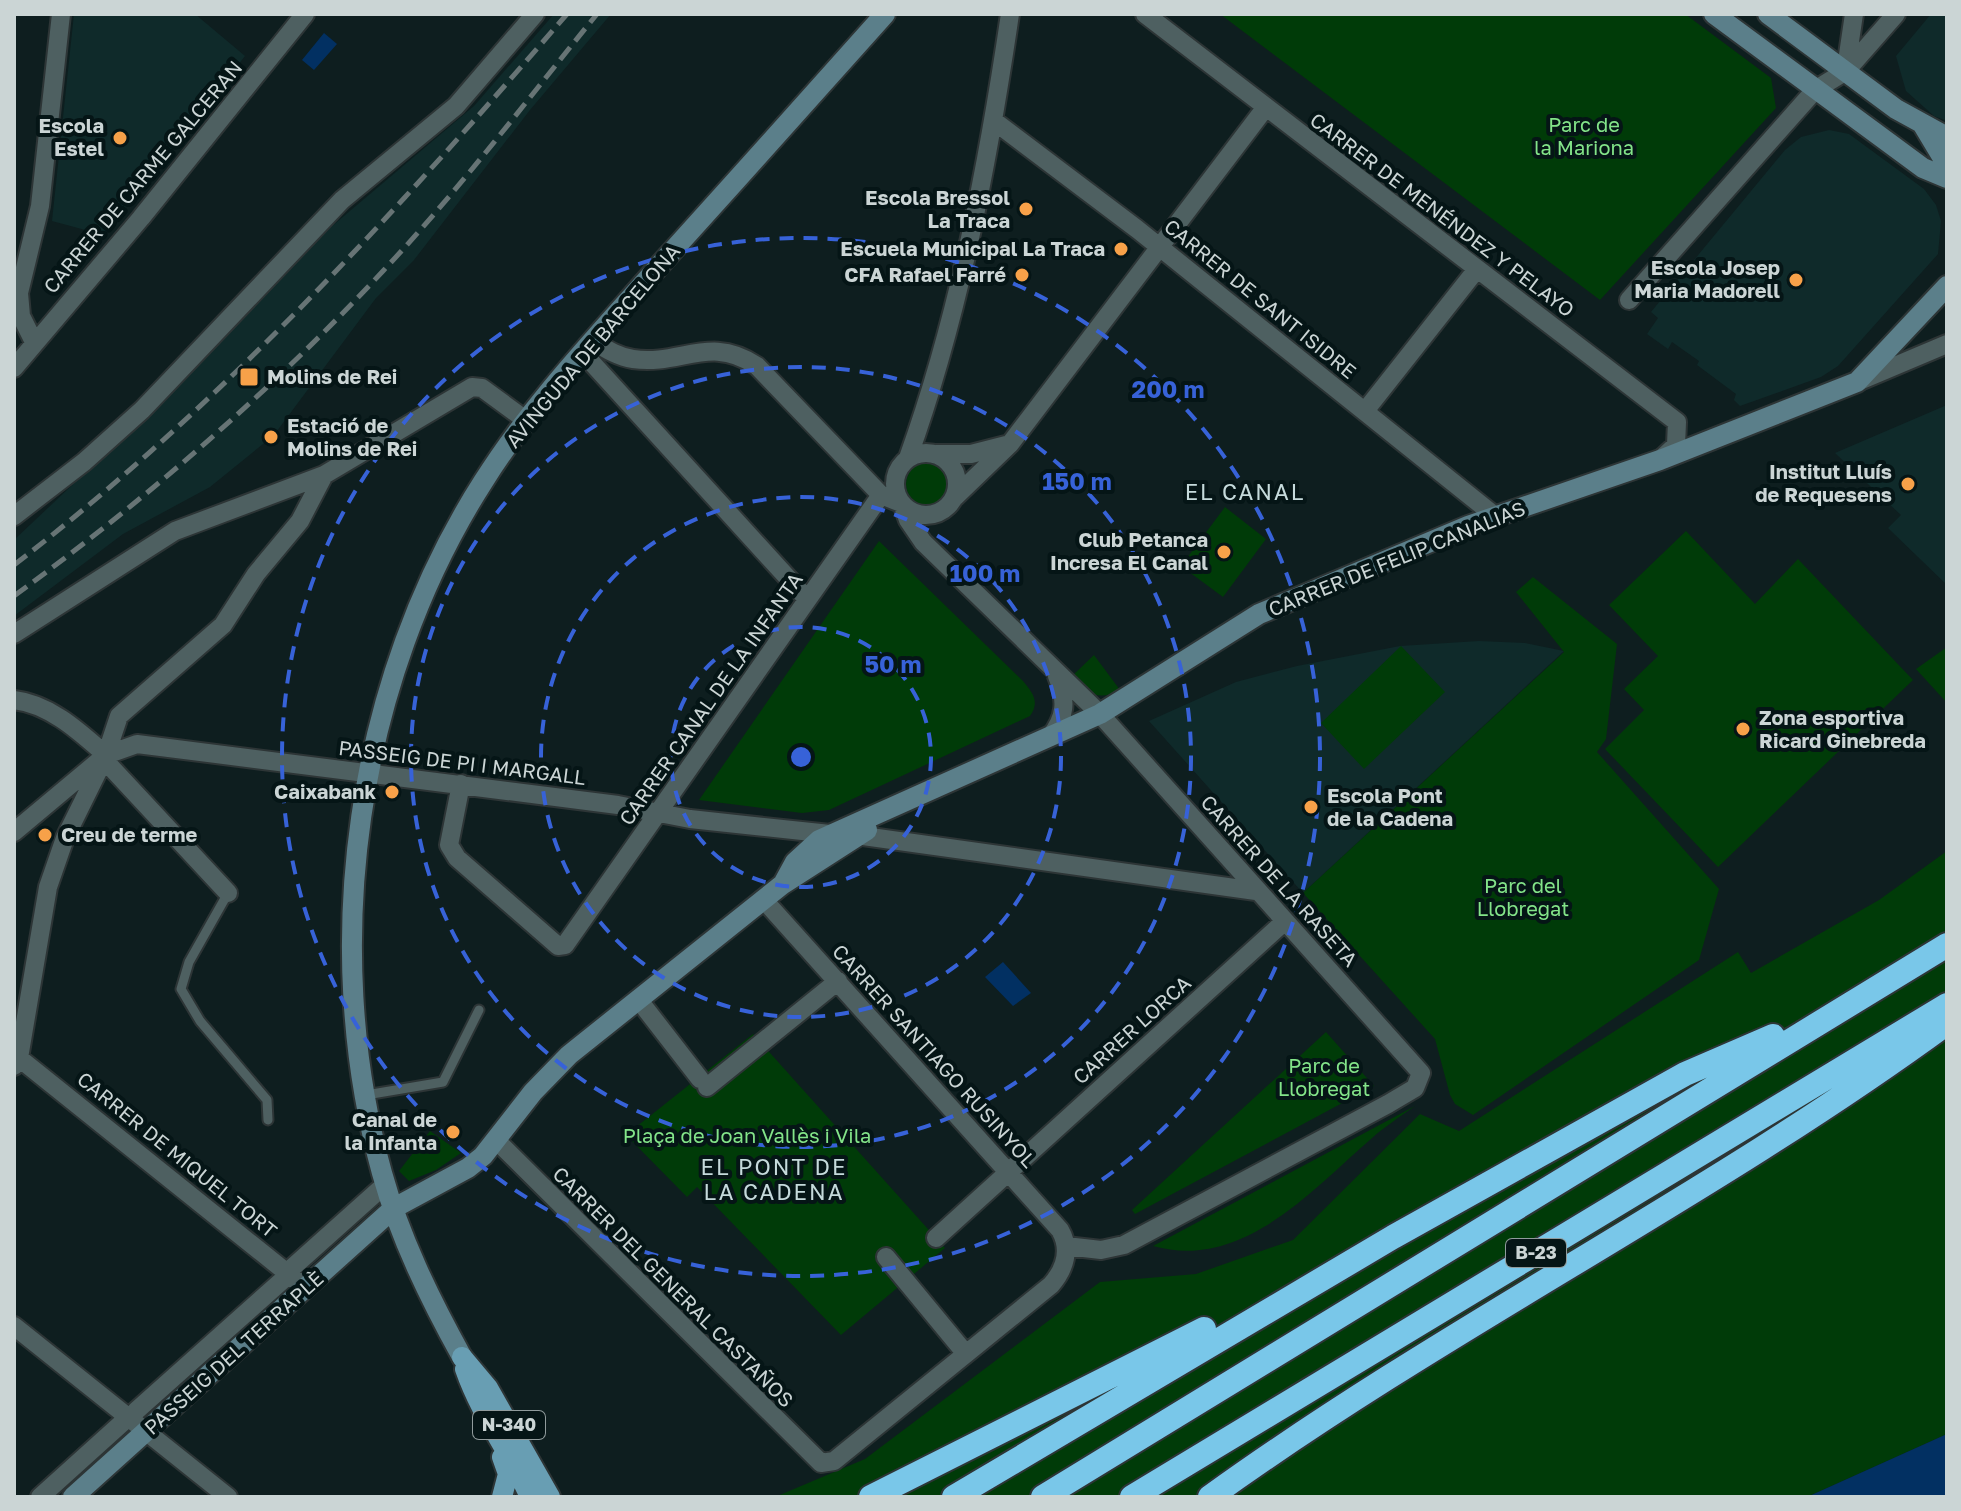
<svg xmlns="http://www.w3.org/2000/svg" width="1961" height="1511" font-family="'Golos Text',sans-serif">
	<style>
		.built { fill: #0f2a2a }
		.green { fill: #003b08 }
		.water { fill: #023062 }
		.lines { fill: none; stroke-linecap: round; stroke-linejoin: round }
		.lane-casing { stroke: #2d3536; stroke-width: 13 }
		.street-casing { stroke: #2d3536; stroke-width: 22 }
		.secondary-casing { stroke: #2d3536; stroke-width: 24 }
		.primary-casing { stroke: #2d3536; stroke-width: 24 }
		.highway-casing { stroke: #2d3536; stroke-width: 28 }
		.lane { stroke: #4e6061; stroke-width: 9 }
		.street { stroke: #4e6061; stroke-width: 18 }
		.secondary { stroke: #5b7f8a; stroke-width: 20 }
		.primary { stroke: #689eb3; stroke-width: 20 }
		.highway { stroke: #79c7e9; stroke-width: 24 }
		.rail { stroke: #677475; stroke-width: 5; stroke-dasharray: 16 8; stroke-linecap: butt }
		.ring { fill: none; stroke: #3762d8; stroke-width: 4; stroke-dasharray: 14 10 }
		.poi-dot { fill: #f7a149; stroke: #051516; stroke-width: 3 }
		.labels { text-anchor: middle; stroke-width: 8; stroke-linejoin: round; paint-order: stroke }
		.shield { fill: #051516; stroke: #909b9c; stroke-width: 2 }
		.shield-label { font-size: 18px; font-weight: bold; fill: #cbd5d5 }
		.park-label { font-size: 20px; fill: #83e489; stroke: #051516 }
		.poi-label { font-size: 20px; font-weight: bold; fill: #cbd5d5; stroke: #051516; text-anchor: end }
		.street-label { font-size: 20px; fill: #cbd5d5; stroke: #051516 }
		.neighbourhood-label { font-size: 22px; letter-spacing: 2px; fill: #c5dadb; stroke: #051516 }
		.centre { fill: #3762d8; stroke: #051516; stroke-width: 4 }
		.ring-label { font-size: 24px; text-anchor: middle; font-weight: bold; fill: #3762d8; stroke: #051516; stroke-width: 8; stroke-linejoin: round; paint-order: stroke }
	</style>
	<rect width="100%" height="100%" fill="#0e1e1f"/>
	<path class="built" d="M74 14H195L245 56 104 235 52 221Z
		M554 14H611L530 110 414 260 376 298 274 435 210 487 123 534 14 616V540L192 372 331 227 474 106Z
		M1931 14H1947V121L1934 116 1906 91 1896 56Z
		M1829 130 1849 134 1924 189 1936 205 1941 221 1938 254 1838 366 1821 377 1740 406 1734 400 1736 394 1697 365 1699 361 1672 342 1668 349 1647 334 1658 318 1651 312 1785 150 1801 137Z
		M1947 405V585L1888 528 1901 515 1835 453Z
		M1479 641 1525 643 1564 651 1303 893 1149 721 1236 682 1297 666 1400 646Z"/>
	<path class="green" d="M1220 14H1685L1771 78 1776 108 1600 300Z
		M906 484a21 21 0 1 1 42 0a21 21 0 1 1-42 0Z
		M1225 507 1266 539 1223 597 1181 566Z
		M1686 531 1755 604 1798 559 1913 680 1718 867 1605 749 1644 710 1624 689 1658 656 1609 605Z
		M879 541 1023 681C1033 693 1040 702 1030 716L829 810 802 813 699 800Z
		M1533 577 1617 644 1606 739 1597 752 1719 889 1699 960 1473 1115 1455 1104 1450 1095 1435 1039 1303 893 1564 652 1516 592Z
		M1401 646 1445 692 1364 769 1321 723Z
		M1947 647V703L1916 669Z
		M1094 655 1120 690C1098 702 1087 693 1070 678Z
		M1947 851V1434L1807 1497H775L865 1459 1100 1282 1196 1274 1293 1240 1420 1114 1459 1131 1738 952 1751 973 1879 900Z
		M1326 1032 1374 1086 1135 1214 1132 1210Z
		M753 1034 945 1248 841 1335 697 1187 687 1197 626 1135Z
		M1415 1106C1400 1117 1384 1127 1371 1139 1311 1191 1242 1271 1153 1246Z
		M430 1131 461 1153 436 1170 409 1181 399 1171Z"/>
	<path class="water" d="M324 33 337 44 314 70 302 60Z
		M1003 962 1031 993 1013 1006 985 977Z
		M1947 1434V1497H1807Z"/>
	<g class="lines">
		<g class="lane-casing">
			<path id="lane" d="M228 893 189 962 181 989 200 1021 267 1100 268 1120
				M366 1095 443 1082 479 1010"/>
		</g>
		<g class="street-casing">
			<path id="street" d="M1145 14 1677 422 1676 445 1662 458
				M1846 68 1854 14
				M994 121 1137 229 1495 516
				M1629 300 1815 90 1846 71 1896 14
				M593 341C606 349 618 357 633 359 681 366 710 334 757 366L881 495
				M34 342 21 316 19 293 40 206 61 14
				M583 353 807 599
				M14 368 141 218 305 14
				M1857 382 1947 344
				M1365 411 1477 269
				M895 484a31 31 0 1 1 62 0a31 31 0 1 1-62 0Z
				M936 454H971L1010 444
				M908 458C959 316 988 163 1010 14
				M955 497 1010 444 1266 107
				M903 506 908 520 923 542 1100 714 1421 1073 1415 1088 1388 1104 1124 1245 1101 1250 1066 1246
				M14 516 84 462 142 410 342 200 456 106 535 14
				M14 634 175 531 324 475 472 387 482 388 527 421
				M14 700C50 704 80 732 106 755
				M1050 737C1066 717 1067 700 1057 676
				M106 755 109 765 228 893
				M461 784 449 845 457 858 558 946 565 945 881 495 901 503
				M14 832 106 755 137 744 618 805 690 819 830 834
				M856 835 1256 891
				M638 999 700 1079
				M19 1058 306 1288
				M14 1066 19 1058 48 887 65 838 106 755 119 716 223 625 256 574 300 521 324 475
				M707 1087 838 981
				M496 1140 821 1463 834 1461 1051 1285C1065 1269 1071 1249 1060 1230L763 899
				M936 1238 1285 921
				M886 1257 966 1354
				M293 1267 379 1190
				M14 1326 228 1497
				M136 1411 285 1278
				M40 1497 122 1423"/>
		</g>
		<g class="secondary-casing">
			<path id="secondary" d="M1714 14 1923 168 1947 178
				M1768 14 1896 109 1947 137
				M1923 125 1947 165
				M783 884 795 862 819 840 1100 714 1259 614 1468 526 1660 460 1857 382 1947 286
				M462 1357C430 1299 400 1238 382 1173 319 945 356 681 483 482 532 404 597 336 658 267 734 183 810 98 885 14
				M73 1497 394 1208 468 1168 483 1156 533 1092 569 1055 783 884 867 830"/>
		</g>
		<g class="primary-casing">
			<path id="primary" d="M462 1357 488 1388 550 1497
				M465 1369C481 1415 510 1453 530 1497
				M502 1497 508 1474 502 1457"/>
		</g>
		<g class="highway-casing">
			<path id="highway" d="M871 1497 1204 1329
				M954 1497 1393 1237 1685 1074 1773 1036
				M1043 1497 1947 945
				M1132 1497 1947 1005
				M1210 1497C1447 1326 1711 1196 1947 1023"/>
		</g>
		<use href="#lane" class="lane"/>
		<use href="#street" class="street"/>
		<use href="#secondary" class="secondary"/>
		<use href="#primary" class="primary"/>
		<use href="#highway" class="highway"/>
		<path class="rail" d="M14 565C221 406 397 211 567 14
			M14 596C148 498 270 392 383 271 459 190 527 100 597 14"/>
	</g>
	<g class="ring">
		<circle cx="801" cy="757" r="130"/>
		<circle cx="801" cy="757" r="260"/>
		<circle cx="801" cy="757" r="390"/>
		<circle cx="801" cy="757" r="519"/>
	</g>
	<g class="poi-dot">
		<circle cx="120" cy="138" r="8"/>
		<circle cx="1026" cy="209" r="8"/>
		<circle cx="1121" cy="249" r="8"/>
		<circle cx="1022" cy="275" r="8"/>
		<circle cx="1796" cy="280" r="8"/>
		<rect x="239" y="367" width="20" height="20" rx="4"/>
		<circle cx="271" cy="437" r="8"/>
		<circle cx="1908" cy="484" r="8"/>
		<circle cx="1224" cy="552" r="8"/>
		<circle cx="1743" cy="729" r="8"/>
		<circle cx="392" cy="792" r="8"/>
		<circle cx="1311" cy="807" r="8"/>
		<circle cx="45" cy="835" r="8"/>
		<circle cx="453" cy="1132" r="8"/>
	</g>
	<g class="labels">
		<g class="shield">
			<rect x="1506" y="1239" width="60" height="28" rx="6"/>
			<rect x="473" y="1411" width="72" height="28" rx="6"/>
		</g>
		<g class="shield-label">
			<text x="1536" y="1259">B-23</text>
			<text x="509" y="1431">N-340</text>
		</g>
		<g class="park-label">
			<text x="1584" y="132">Parc de<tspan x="1584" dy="23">la Mariona</tspan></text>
			<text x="1523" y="893">Parc del<tspan x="1523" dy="23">Llobregat</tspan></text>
			<text x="1324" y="1073">Parc de<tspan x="1324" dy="23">Llobregat</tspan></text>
			<text x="747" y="1143">Plaça de Joan Vallès i Vila</text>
		</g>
		<g class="poi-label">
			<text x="104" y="133">Escola<tspan x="104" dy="23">Estel</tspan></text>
			<text x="1010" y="205">Escola Bressol<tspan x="1010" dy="23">La Traca</tspan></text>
			<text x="1105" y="256">Escuela Municipal La Traca</text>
			<text x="1780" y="275">Escola Josep<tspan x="1780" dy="23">Maria Madorell</tspan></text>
			<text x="1006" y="282">CFA Rafael Farré</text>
			<text x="267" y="384" text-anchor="start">Molins de Rei</text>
			<text x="287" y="433" text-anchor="start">Estació de<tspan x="287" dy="23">Molins de Rei</tspan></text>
			<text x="1892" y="479">Institut Lluís<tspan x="1892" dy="23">de Requesens</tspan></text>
			<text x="1208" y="547">Club Petanca<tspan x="1208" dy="23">Incresa El Canal</tspan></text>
			<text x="1759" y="725" text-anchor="start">Zona esportiva<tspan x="1759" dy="23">Ricard Ginebreda</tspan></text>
			<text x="376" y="799">Caixabank</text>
			<text x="1327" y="803" text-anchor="start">Escola Pont<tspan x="1327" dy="23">de la Cadena</tspan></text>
			<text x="61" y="842" text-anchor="start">Creu de terme</text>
			<text x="437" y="1127">Canal de<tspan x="437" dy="23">la Infanta</tspan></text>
		</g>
		<g class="street-label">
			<text transform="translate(143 177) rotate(-50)" y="7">CARRER DE CARME GALCERAN</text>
			<text transform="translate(1442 215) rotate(37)" y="7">CARRER DE MENÉNDEZ Y PELAYO</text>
			<text transform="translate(1260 299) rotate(39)" y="7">CARRER DE SANT ISIDRE</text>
			<text transform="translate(593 346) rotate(-50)" y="7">AVINGUDA DE BARCELONA</text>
			<text transform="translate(1397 559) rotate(-22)" y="7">CARRER DE FELIP CANALIAS</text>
			<text transform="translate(711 699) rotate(-55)" y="7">CARRER CANAL DE LA INFANTA</text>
			<text transform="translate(462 763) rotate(7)" y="7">PASSEIG DE PI I MARGALL</text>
			<text transform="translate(1279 881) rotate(48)" y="7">CARRER DE LA RASETA</text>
			<text transform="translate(1132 1030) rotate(-42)" y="7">CARRER LORCA</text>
			<text transform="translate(934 1056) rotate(48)" y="7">CARRER SANTIAGO RUSINYOL</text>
			<text transform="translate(177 1155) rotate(39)" y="7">CARRER DE MIQUEL TORT</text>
			<text transform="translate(673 1287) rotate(45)" y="7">CARRER DEL GENERAL CASTAÑOS</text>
			<text transform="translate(234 1353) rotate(-42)" y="7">PASSEIG DEL TERRAPLÈ</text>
		</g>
		<g class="neighbourhood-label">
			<text x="1245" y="500">EL CANAL</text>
			<text x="774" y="1175">EL PONT DE<tspan x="774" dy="25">LA CADENA</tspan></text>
		</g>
	</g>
	<circle cx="801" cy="757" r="12" class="centre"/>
	<g class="ring-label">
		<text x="1168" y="398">200 m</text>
		<text x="1077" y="490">150 m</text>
		<text x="985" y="582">100 m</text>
		<text x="893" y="673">50 m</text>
	</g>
	<rect width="1961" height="1511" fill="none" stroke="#cbd5d5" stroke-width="32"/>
</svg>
